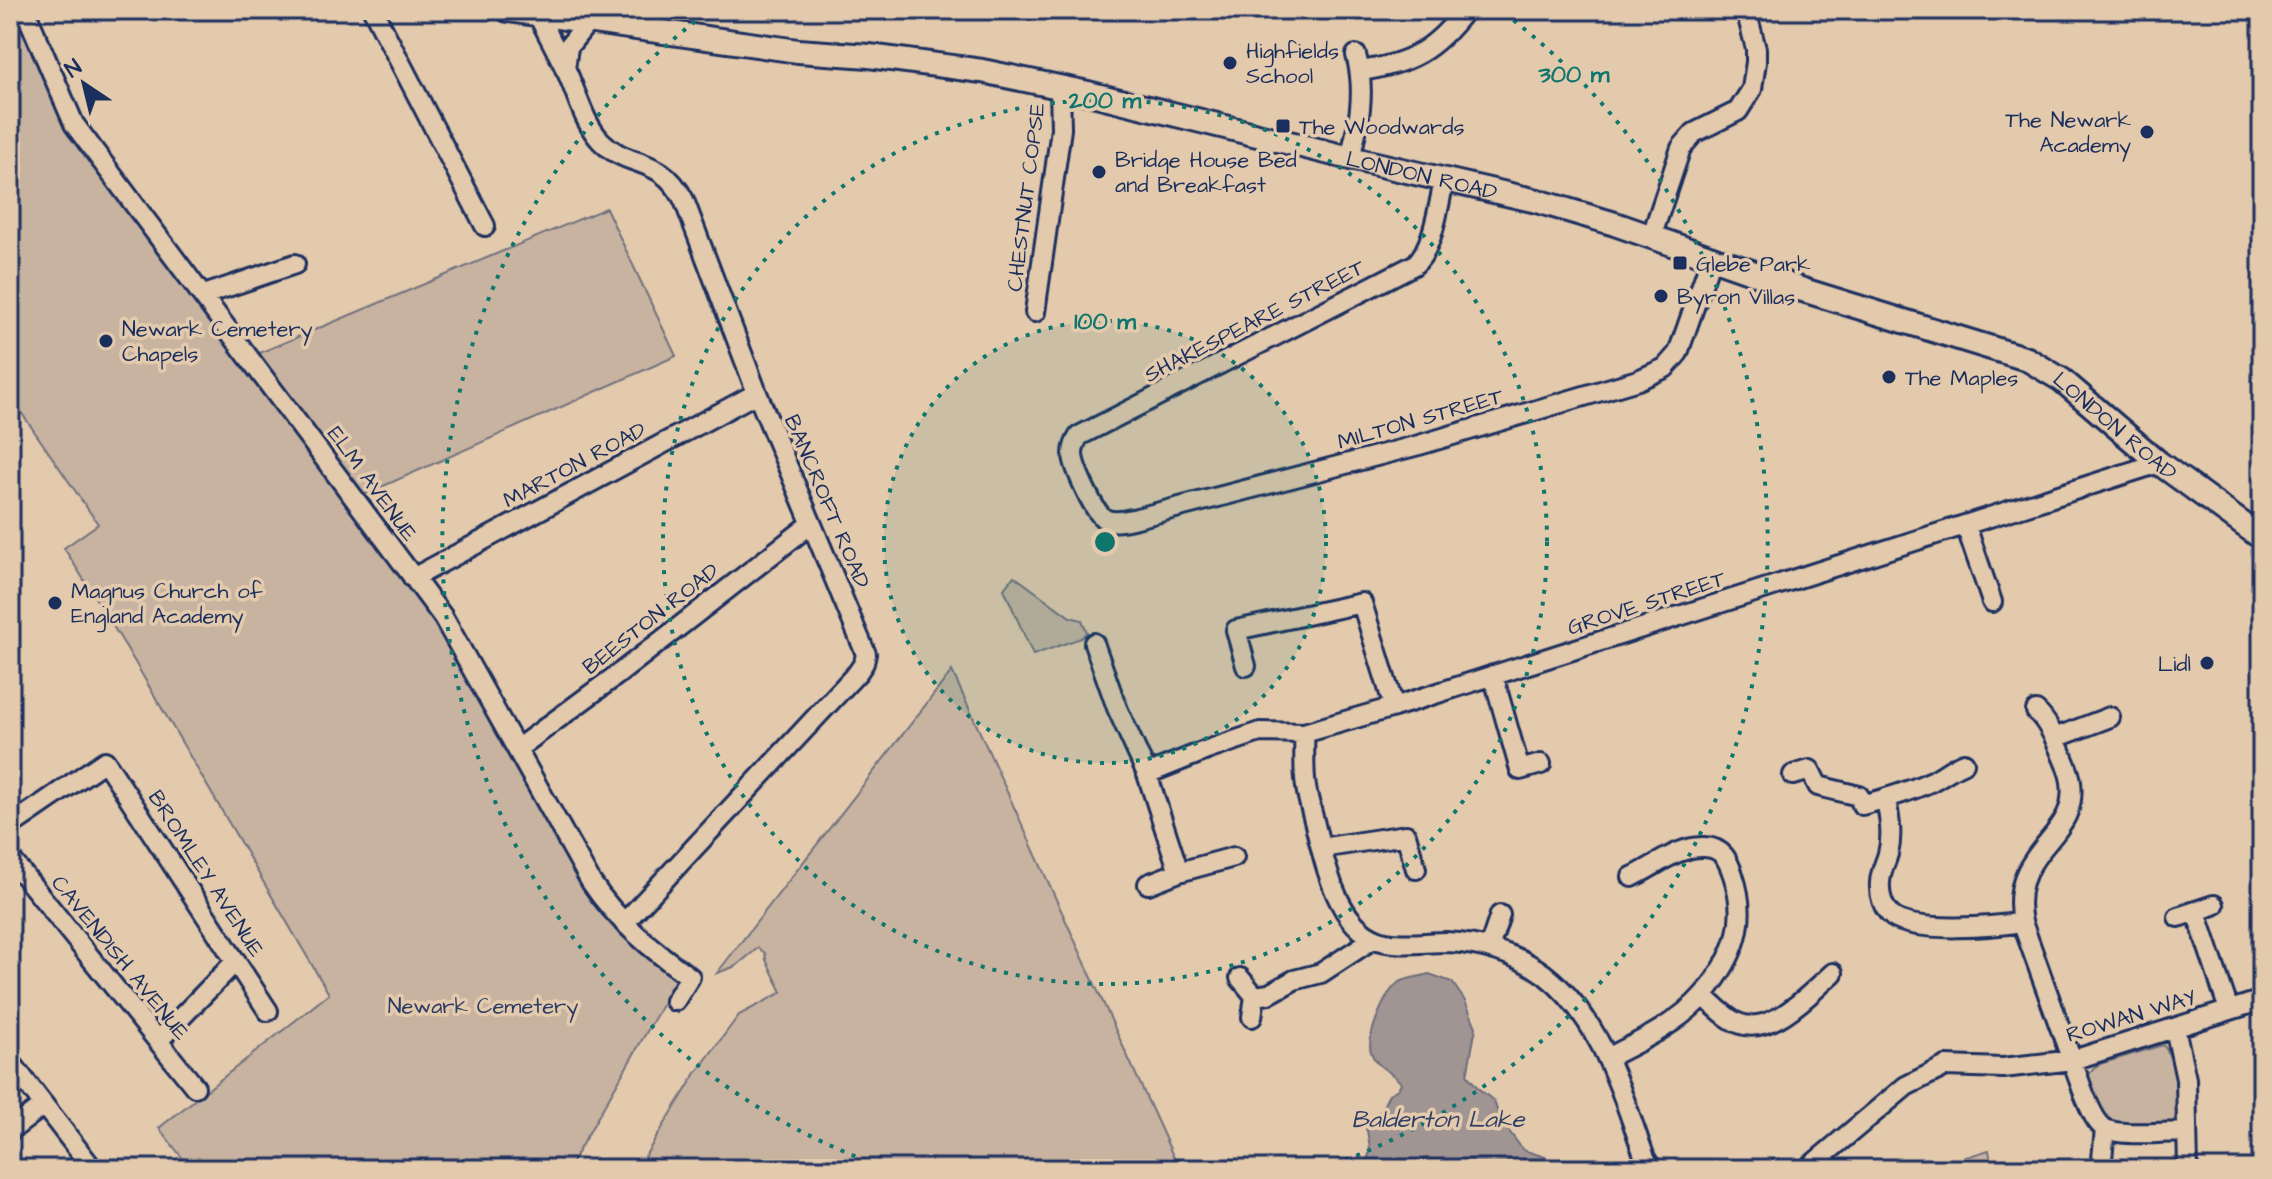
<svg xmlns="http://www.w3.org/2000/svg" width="2272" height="1179" font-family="'Architects Daughter',sans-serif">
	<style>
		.green { fill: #c7b3a0; stroke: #71717f; stroke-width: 2 }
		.water { fill: #a09592; stroke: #6b6c7d; stroke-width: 2 }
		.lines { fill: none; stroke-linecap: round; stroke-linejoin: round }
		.minor-casing { stroke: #1b2f5e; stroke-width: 24 }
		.major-casing { stroke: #1b2f5e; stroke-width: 28 }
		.minor { stroke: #e4caac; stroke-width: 18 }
		.major { stroke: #e4caac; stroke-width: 22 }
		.ring { fill: none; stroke: #0f766e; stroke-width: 4; stroke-dasharray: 4 8 }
		.poi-dot { fill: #1b2f5e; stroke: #e4caac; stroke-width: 3 }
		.labels { text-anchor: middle; stroke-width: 7; stroke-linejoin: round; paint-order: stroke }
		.poi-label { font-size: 22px; fill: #1b2f5e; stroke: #e4caac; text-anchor: start }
		.street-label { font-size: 22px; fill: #1b2f5e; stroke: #e4caac }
		.park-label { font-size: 22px; fill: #2c3c65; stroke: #e4caac }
		.water-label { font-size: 24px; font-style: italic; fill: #2f3e66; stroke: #e4caac }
		.centre { fill: #0f766e; stroke: #e4caac; stroke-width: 4 }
		.ring-label { font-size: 24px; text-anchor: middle; font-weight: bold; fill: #0f766e; stroke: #e4caac; stroke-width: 7; stroke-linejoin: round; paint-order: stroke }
	</style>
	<rect width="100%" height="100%" fill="#e4caac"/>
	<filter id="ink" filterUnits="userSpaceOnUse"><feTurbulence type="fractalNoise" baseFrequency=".0125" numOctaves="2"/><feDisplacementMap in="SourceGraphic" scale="16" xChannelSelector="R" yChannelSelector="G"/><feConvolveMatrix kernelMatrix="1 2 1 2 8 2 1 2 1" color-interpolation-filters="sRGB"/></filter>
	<g filter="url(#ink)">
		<path class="green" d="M10 10H17L67 127 435 622 620 930 677 979 568 1169H191L159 1128 329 994 126 647 64 548 98 524 10 396Z
			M606 208 676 356 361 496 257 354Z
			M1014 576 1070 617 1082 620 1087 632 1081 638 1033 655 1004 589Z
			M952 671 1179 1169H637L696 1073 739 1015 782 992 766 960 765 953 758 948 736 966 717 973Z
			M2163 1045C2174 1055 2185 1112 2172 1122 2166 1126 2154 1124 2147 1124 2139 1124 2130 1126 2122 1125 2099 1121 2094 1094 2089 1076 2091 1069 2094 1067 2100 1064Z
			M1989 1150 1992 1169H1936L1933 1167Z"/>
		<path class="water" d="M1429 974 1452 982 1465 1001 1476 1027 1467 1075 1479 1089 1494 1101 1500 1119 1523 1150 1545 1157 1566 1169H1359C1374 1158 1370 1143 1366 1127L1372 1116 1381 1111 1389 1094 1398 1089 1401 1083C1392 1071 1376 1068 1371 1052 1366 1037 1385 993 1398 983 1405 978 1420 977 1429 974Z"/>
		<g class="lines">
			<g class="minor-casing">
				<path id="minor" d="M25 10 74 124 443 617 591 882C617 921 652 950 690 977L675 1001
					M373 10 485 226
					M538 15C547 33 557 51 566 70 577 93 583 122 601 141 629 170 660 154 684 200L757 393 866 654 864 663 858 672 624 923
					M565 69 568 47 588 22
					M1360 71C1410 64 1435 50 1465 10
					M1350 158C1359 123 1366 91 1356 55
					M1444 180C1439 204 1433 250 1414 265L1079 436C1075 443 1073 447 1073 455 1074 467 1094 513 1105 519 1115 524 1127 520 1137 518L1419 445 1638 380 1665 368 1678 353 1712 256
					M1652 235 1681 148 1694 133 1738 111 1752 89 1756 62V49L1746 10
					M204 295 295 264
					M1035 312 1061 129 1060 88
					M1966 526 1992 602
					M413 578 757 393
					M1094 643 1117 708 1147 774 1179 872 1234 857
					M1246 666 1236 630 1362 603 1394 707
					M1493 675 1520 770 1541 764
					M2036 711C2048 722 2055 738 2061 753 2065 763 2070 772 2071 782 2076 821 2049 835 2032 863 2020 881 2018 902 2022 922L2084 1094C2089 1105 2094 1121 2104 1128 2117 1137 2169 1132 2187 1132
					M1304 733C1305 750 1303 770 1306 787 1308 801 1313 815 1316 829 1326 867 1339 933 1386 942 1406 946 1426 942 1446 942 1480 943 1517 954 1544 974 1602 1019 1621 1092 1645 1158L1652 1169
					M2055 738 2110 717
					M517 749 621 672 811 524
					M1147 774 1207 750 1260 732 1304 733 1394 707 2159 463
					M1793 775 1810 770 1818 786 1859 796 1862 805C1885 799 1908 792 1930 782 1943 776 1951 768 1964 763
					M1886 798C1889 817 1893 835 1888 854 1885 864 1880 873 1880 883 1879 895 1883 909 1893 917 1916 933 1994 927 2022 922
					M10 826 105 761 268 1011
					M1321 848 1406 835 1416 869
					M10 858 195 1087
					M1148 884 1179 872
					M2196 912 2229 1010
					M2178 917 2214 905
					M1489 948 1500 915
					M1240 978 1255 996 1252 1017
					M1703 995C1712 1004 1721 1013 1732 1020 1767 1042 1809 994 1833 973
					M1255 996 1269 994 1294 980 1321 973 1373 939
					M2175 1028 2186 1079 2188 1169
					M158 1041 236 961
					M1607 1058C1641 1041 1679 1023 1704 994 1735 957 1749 921 1733 875 1728 860 1723 848 1705 847 1680 845 1654 867 1632 877
					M10 1061 93 1169
					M10 1131 44 1105
					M2102 1159 2105 1129
					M1807 1169 1906 1086 1946 1066 2003 1068 2073 1060 2262 1000"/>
			</g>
			<g class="major-casing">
				<g id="major">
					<path id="s1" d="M508 10 798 51 869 56 982 71 1088 93 1350 158 1537 201 1615 224 1803 290 2027 359 2062 380 2159 463 2262 538"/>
				</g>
			</g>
			<use href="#minor" class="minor"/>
			<use href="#major" class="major"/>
		</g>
	</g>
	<circle cx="1105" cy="542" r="221" fill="#0f766e" fill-opacity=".12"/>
	<g class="ring">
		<circle cx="1105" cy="542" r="221"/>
		<circle cx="1105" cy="542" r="442"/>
		<path d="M889 1169A663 663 0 0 1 706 13M1504 13A663 663 0 0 1 1321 1169"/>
	</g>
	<g class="poi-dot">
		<circle cx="1230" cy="63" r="8"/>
		<rect x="1275" y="118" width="16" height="16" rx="4"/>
		<circle cx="2147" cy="132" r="8"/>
		<circle cx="1099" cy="172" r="8"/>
		<rect x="1672" y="255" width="16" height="16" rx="4"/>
		<circle cx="1661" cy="296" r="8"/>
		<circle cx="106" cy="341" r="8"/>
		<circle cx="1889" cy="377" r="8"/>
		<circle cx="55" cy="603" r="8"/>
		<circle cx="2207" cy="663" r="8"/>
	</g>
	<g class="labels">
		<g class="poi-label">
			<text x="1246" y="58">Highfields<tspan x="1246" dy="25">School</tspan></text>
			<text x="2131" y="127" text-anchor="end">The Newark<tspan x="2131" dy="25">Academy</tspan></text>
			<text x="1299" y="134">The Woodwards</text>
			<text x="1115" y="167">Bridge House Bed<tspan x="1115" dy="25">and Breakfast</tspan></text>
			<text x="1696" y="271">Glebe Park</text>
			<text x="1677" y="304">Byron Villas</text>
			<text x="122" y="336">Newark Cemetery<tspan x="122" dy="25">Chapels</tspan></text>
			<text x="1905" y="385">The Maples</text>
			<text x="71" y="598">Magnus Church of<tspan x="71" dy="25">England Academy</tspan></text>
			<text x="2191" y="671" text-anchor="end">Lidl</text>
		</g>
		<g class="street-label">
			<text dy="8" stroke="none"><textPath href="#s1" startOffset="930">LONDON ROAD</textPath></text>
			<text transform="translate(1025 197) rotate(-83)" y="8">CHESTNUT COPSE</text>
			<text transform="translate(1254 320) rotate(-27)" y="8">SHAKESPEARE STREET</text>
			<text transform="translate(1420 418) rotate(-16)" y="8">MILTON STREET</text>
			<text dy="8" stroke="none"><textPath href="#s1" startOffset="1674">LONDON ROAD</textPath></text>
			<text transform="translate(574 464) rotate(-28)" y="8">MARTON ROAD</text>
			<text transform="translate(373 483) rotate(54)" y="8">ELM AVENUE</text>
			<text transform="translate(828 501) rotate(67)" y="8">BANCROFT ROAD</text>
			<text transform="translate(1646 602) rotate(-18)" y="8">GROVE STREET</text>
			<text transform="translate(650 618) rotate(-38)" y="8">BEESTON ROAD</text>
			<text transform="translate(207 873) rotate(57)" y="8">BROMLEY AVENUE</text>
			<text transform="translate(121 957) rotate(51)" y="8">CAVENDISH AVENUE</text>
			<text transform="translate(2131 1015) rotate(-17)" y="8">ROWAN WAY</text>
		</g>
		<g class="park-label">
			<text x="483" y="1013">Newark Cemetery</text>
		</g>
		<g class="water-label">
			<text x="1438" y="1127">Balderton Lake</text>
		</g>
	</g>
	<circle cx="1105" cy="542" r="12" class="centre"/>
	<g class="ring-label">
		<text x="1574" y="82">300 m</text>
		<text x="1105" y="108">200 m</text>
		<text x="1105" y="329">100 m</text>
	</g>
	<rect width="2272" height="1179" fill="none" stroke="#e4caac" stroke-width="40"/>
	<rect x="20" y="20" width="2232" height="1139" fill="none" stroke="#1b2f5e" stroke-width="3" filter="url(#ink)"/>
	<g transform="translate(84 84) rotate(325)" stroke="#e4caac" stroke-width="6" paint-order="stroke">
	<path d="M0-6L14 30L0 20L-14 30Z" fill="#1b2f5e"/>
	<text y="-12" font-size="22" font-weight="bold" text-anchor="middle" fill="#1b2f5e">N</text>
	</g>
</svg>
